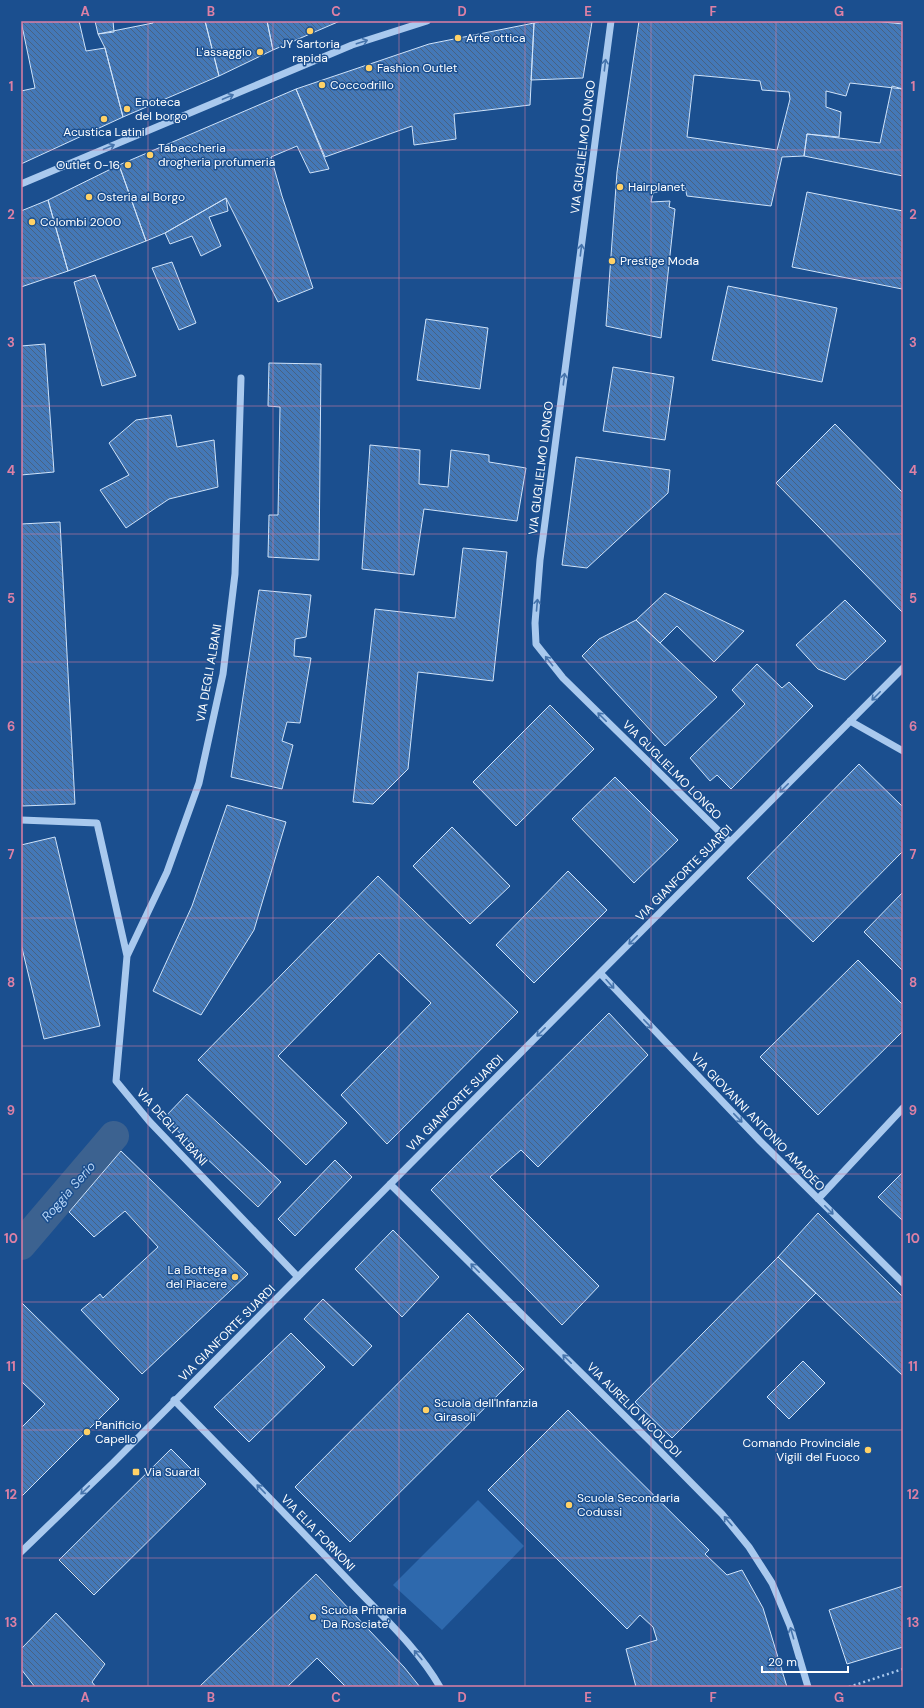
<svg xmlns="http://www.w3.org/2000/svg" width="924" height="1708" font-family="'DM Sans',sans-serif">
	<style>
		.green { fill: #2e69ad }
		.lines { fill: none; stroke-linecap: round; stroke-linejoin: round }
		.canal { stroke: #3c6290; stroke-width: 30 }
		.building { fill: url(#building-back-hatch); stroke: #cfe3fa; fill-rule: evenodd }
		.path { stroke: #a9c9ee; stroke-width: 2.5; stroke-dasharray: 2 3; stroke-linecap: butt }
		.minor { stroke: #a9c9ee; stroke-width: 7 }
		.oneway { stroke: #4674ac }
		.grid { fill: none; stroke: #dd80a5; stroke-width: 1; stroke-opacity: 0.55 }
		.poi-dot { fill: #ffd166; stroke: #1b4f8f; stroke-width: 1.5 }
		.labels { text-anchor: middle; stroke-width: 3; stroke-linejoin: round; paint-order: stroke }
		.poi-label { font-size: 12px; fill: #fff; stroke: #1b4f8f; text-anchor: start }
		.street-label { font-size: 12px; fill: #fff; stroke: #1b4f8f }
		.water-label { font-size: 13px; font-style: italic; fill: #b5d3f5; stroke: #1b4f8f }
		.neatline { fill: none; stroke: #dd80a5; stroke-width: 1.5 }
		.grid-label { font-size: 13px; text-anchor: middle; font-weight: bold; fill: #dd80a5 }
	</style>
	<defs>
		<pattern id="building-back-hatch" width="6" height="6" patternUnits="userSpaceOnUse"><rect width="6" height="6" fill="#4478b7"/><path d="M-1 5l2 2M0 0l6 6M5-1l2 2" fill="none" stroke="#486282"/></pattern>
	</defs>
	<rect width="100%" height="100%" fill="#1b4f8f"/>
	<path class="green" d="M478 1500 524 1546 442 1630 393 1585Z"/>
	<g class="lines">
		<path class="canal" d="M21 1245 114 1136"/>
	</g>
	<path class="building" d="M21 21H79L86 51 105 48 123 117 21 164V91L35 88Z
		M95 21H113L114 32 98 34Z
		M153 21H205L219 76 123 117 105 48 98 34 153 23Z
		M205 21H267L273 50 219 76Z
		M267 21H340L273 50Z
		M545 21 592 22 583 78 531 80 534 23Z
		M639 21H873L903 24V89L850 83 846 96 826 91V107L841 112 839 137 807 134 804 156 782 157 771 206 687 196 685 188 675 187 653 193 651 202 670 201 669 207 675 209 661 338 606 326 617 172ZM694 75 760 81 762 90 789 92 790 99 777 150 687 137Z
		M534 23 530 105 454 114 456 139 414 145 412 126 325 157 296 89 429 44Z
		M892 86 903 89V176L804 156 807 134 880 143Z
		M296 89 329 169 310 173 297 146 271 157 282 196 313 288 278 302 226 198 165 233 146 241 119 165Z
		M119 165 146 241 68 271 48 200Z
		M807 192 903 211V282L902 289 792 267Z
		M226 198 228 211 209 217 221 246 201 256 192 236 170 244 165 233Z
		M48 200 68 271 21 287V211Z
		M172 262 196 323 179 330 152 268Z
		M95 275 136 376 102 386 74 282Z
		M728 286 837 308 822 382 712 360Z
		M426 319 488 328 480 389 417 380Z
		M45 344 54 472 21 475V346Z
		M269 363 321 364 319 560 268 557 269 515H278L280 407 268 406Z
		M613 367 674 377 665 440 603 431Z
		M171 415 177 447 214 440 218 487 169 499 126 528 100 490 129 475 109 443 136 420Z
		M835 424 903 493V613L776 483Z
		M370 445 420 450 419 484 448 487 451 450 489 455V462L526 468 517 521 424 509 414 575 362 569Z
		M576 457 670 470 668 493 587 568 562 565Z
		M60 522 75 804 22 806 21 524Z
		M463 548 507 552 493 681 418 672 408 769 373 804 353 802 375 609 455 618Z
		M259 590 311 595 306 637 295 639 294 656 311 658 300 723 287 722 282 741 293 745 282 789 231 777Z
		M665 593 744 631 714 662 677 626 660 643 636 620Z
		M845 600 886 641 845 680 818 669 796 645Z
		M636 620 717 697 665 746 582 656 599 639Z
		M757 664 782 688 789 682 813 706 731 789 717 775 710 781 690 758 745 704 732 690Z
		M550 705 594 749 516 826 473 782Z
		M859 764 903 807V851L813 942 747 878Z
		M615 777 678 840 634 883 572 819Z
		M227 805 286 822 254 930 201 1015 153 991 192 906Z
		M452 827 510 886 470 924 413 866Z
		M55 837 100 1026 44 1039 21 944V845Z
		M568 871 607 910 534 983 496 945Z
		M378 876 518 1012 387 1144 341 1095 431 1003 379 953 278 1056 347 1123 306 1165 198 1060Z
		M903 892V971L864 932Z
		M858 960 903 1005V1031L818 1115 760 1057Z
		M609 1013 648 1055 538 1167 521 1150 490 1177 599 1286 562 1325 431 1190Z
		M187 1094 281 1182 258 1207 164 1118Z
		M121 1151 248 1274 142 1374 81 1310 100 1294 103 1298 158 1247 125 1211 94 1237 69 1212Z
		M335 1160 352 1177 295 1236 278 1219Z
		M903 1172V1221L878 1197Z
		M818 1213 903 1297V1376L778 1257Z
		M393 1230 439 1277 402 1317 355 1269Z
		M778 1257 816 1293 672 1438 635 1402Z
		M323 1299 372 1346 353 1366 304 1319Z
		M21 1302 119 1399 21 1497V1428L45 1404 21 1381Z
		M468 1313 524 1369 350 1542 295 1487Z
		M291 1333 325 1367 249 1442 214 1407Z
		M803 1361 825 1383 789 1419 767 1397Z
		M568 1410 709 1550 705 1554 727 1575 742 1570 763 1608 787 1687H636L626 1649 657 1640 653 1627 640 1615 627 1629 488 1490Z
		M171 1449 206 1484 94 1595 59 1560Z
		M316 1574 404 1667 420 1687H346L317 1658 287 1687H199Z
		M903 1586V1647L847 1664 829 1610Z
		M56 1613 105 1664 92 1682 96 1687H35L21 1669V1649Z"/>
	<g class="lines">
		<path class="path" d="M21 1682 25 1687
			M849 1687 903 1669"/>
		<path class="minor" d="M611 21 540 560 535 623 536 644 563 678 730 842
			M21 184 352 45 427 21
			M241 378 235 574 223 674 199 783 167 872 127 956 116 1081 149 1121 298 1277
			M850 721 903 751
			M21 820 97 823 127 956
			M600 973 760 1141 903 1283
			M390 1184 649 1440 722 1514 749 1547 772 1583 790 1626 808 1687
			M818 1199 903 1108
			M174 1400C233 1460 291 1520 349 1581 381 1615 417 1647 440 1687
			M21 1552 113 1463 903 668"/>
	</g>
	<defs><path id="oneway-shaft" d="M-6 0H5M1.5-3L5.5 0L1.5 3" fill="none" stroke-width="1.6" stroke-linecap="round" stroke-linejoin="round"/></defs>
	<g class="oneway">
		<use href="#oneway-shaft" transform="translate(362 42) rotate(-18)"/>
		<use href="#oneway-shaft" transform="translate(605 65) rotate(-83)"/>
		<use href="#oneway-shaft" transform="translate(228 97) rotate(-23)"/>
		<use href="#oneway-shaft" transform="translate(109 147) rotate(-23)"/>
		<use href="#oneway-shaft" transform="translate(581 250) rotate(-83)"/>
		<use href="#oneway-shaft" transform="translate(564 379) rotate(-83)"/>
		<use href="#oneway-shaft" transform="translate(537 605) rotate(-85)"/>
		<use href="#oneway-shaft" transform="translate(549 661) rotate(-128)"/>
		<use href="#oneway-shaft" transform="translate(876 696) rotate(135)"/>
		<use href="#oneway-shaft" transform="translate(602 717) rotate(-135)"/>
		<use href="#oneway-shaft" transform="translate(784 788) rotate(135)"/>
		<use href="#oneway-shaft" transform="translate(633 940) rotate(135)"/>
		<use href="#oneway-shaft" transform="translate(610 984) rotate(48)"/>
		<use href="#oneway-shaft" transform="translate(648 1024) rotate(46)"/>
		<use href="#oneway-shaft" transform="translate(541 1032) rotate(135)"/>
		<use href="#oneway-shaft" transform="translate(738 1118) rotate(46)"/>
		<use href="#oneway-shaft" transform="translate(829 1210) rotate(45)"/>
		<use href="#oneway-shaft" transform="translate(475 1268) rotate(-135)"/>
		<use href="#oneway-shaft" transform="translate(567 1359) rotate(-135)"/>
		<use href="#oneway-shaft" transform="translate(261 1489) rotate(-134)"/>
		<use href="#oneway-shaft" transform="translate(85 1490) rotate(136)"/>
		<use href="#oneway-shaft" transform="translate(728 1521) rotate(-130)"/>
		<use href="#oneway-shaft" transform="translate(792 1633) rotate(-106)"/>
		<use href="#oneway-shaft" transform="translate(418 1655) rotate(-130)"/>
	</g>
	<path class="grid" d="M148 21V1687M273 21V1687M399 21V1687M525 21V1687M651 21V1687M776 21V1687M21 150H903M21 278H903M21 406H903M21 534H903M21 662H903M21 790H903M21 918H903M21 1046H903M21 1174H903M21 1302H903M21 1430H903M21 1558H903"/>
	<g class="poi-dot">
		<circle cx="310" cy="31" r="4"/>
		<circle cx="458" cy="38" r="4"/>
		<circle cx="260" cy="52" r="4"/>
		<circle cx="369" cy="68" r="4"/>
		<circle cx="322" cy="85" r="4"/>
		<circle cx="127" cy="109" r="4"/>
		<circle cx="104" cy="119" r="4"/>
		<circle cx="150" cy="155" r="4"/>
		<circle cx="128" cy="165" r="4"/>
		<circle cx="620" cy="187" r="4"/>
		<circle cx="89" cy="197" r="4"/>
		<circle cx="32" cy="222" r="4"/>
		<circle cx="612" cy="261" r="4"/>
		<circle cx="235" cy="1277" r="4"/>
		<circle cx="426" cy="1410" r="4"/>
		<circle cx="87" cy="1432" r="4"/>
		<circle cx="868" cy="1450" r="4"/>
		<rect x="132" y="1468" width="8" height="8" rx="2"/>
		<circle cx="569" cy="1505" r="4"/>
		<circle cx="313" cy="1617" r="4"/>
	</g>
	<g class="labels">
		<g class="poi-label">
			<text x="466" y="42">Arte ottica</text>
			<text x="310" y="48" text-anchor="middle">JY Sartoria<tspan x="310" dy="14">rapida</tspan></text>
			<text x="252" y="56" text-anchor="end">L'assaggio</text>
			<text x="377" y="72">Fashion Outlet</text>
			<text x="330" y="89">Coccodrillo</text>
			<text x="135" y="106">Enoteca<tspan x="135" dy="14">del borgo</tspan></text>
			<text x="104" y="136" text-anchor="middle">Acustica Latini</text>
			<text x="158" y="152">Tabaccheria<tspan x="158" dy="14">drogheria profumeria</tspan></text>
			<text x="120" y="169" text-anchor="end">Outlet 0-16</text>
			<text x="628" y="191">Hairplanet</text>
			<text x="97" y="201">Osteria al Borgo</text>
			<text x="40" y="226">Colombi 2000</text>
			<text x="620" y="265">Prestige Moda</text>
			<text x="227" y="1274" text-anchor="end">La Bottega<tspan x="227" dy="14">del Piacere</tspan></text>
			<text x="434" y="1407">Scuola dell'Infanzia<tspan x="434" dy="14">Girasoli</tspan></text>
			<text x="95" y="1429">Panificio<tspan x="95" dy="14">Capello</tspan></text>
			<text x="860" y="1447" text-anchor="end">Comando Provinciale<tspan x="860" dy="14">Vigili del Fuoco</tspan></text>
			<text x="144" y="1476">Via Suardi</text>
			<text x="577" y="1502">Scuola Secondaria<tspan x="577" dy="14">Codussi</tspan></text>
			<text x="321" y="1614">Scuola Primaria<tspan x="321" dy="14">'Da Rosciate'</tspan></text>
		</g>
		<g class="street-label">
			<text transform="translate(583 147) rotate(-83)" y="4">VIA GUGLIELMO LONGO</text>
			<text transform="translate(541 468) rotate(-83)" y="4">VIA GUGLIELMO LONGO</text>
			<text transform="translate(209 673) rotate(-80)" y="4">VIA DEGLI ALBANI</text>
			<text transform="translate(672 770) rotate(45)" y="4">VIA GUGLIELMO LONGO</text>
			<text transform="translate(684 873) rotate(-45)" y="4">VIA GIANFORTE SUARDI</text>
			<text transform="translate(455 1103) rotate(-45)" y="4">VIA GIANFORTE SUARDI</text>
			<text transform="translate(758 1122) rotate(46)" y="4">VIA GIOVANNI ANTONIO AMADEO</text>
			<text transform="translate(172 1127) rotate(48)" y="4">VIA DEGLI ALBANI</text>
			<text transform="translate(227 1333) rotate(-45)" y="4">VIA GIANFORTE SUARDI</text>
			<text transform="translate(634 1410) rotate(45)" y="4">VIA AURELIO NICOLODI</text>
			<text transform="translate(318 1533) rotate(46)" y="4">VIA ELIA FORNONI</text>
		</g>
		<g class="water-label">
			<text transform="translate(68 1191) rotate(-49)" y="5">Roggia Serio</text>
		</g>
	</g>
	<rect width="924" height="1708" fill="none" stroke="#1b4f8f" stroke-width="44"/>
	<path d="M762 1666v6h86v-6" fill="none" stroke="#ffffff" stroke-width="2"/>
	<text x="768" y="1666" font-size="12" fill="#ffffff" stroke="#1b4f8f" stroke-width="3" paint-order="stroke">20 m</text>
	<rect x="22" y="22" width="880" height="1664" class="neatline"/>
	<g class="grid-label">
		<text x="85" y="16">A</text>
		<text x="211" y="16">B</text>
		<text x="336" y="16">C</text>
		<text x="462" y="16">D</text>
		<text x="588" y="16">E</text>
		<text x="713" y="16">F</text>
		<text x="839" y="16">G</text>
		<text x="11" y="91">1</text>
		<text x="913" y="91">1</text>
		<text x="11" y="219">2</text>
		<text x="913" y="219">2</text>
		<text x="11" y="347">3</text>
		<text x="913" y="347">3</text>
		<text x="11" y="475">4</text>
		<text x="913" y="475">4</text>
		<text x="11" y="603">5</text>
		<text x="913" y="603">5</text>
		<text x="11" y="731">6</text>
		<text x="913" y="731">6</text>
		<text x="11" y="859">7</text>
		<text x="913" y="859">7</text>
		<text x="11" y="987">8</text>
		<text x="913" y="987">8</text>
		<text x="11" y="1115">9</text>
		<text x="913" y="1115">9</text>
		<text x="11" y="1243">10</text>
		<text x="913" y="1243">10</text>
		<text x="11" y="1371">11</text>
		<text x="913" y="1371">11</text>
		<text x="11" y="1499">12</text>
		<text x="913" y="1499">12</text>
		<text x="11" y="1627">13</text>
		<text x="913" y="1627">13</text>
		<text x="85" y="1702">A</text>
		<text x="211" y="1702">B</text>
		<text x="336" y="1702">C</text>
		<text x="462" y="1702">D</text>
		<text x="588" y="1702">E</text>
		<text x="713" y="1702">F</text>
		<text x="839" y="1702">G</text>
	</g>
</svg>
